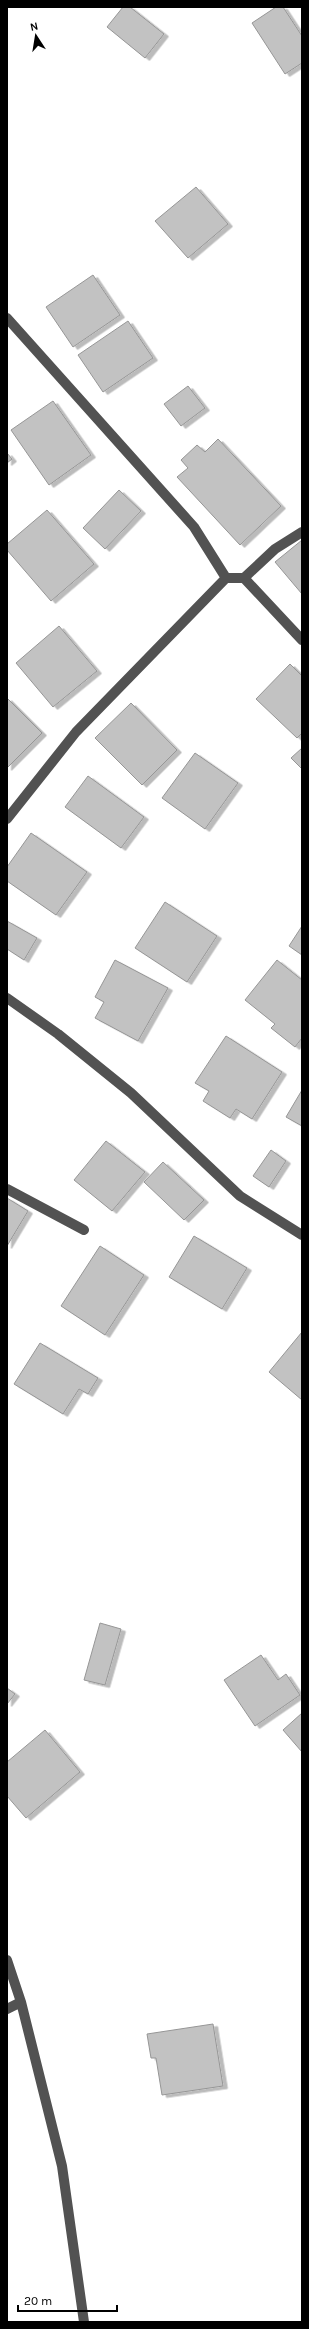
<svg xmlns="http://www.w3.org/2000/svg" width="309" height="2329" font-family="Karla,sans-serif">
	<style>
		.building { fill: #c2c2c2; stroke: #969696; filter: url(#shadow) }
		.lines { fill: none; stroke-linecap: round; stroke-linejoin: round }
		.minor { stroke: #525252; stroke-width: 10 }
	</style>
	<defs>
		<filter id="shadow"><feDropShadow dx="4.5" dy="2.5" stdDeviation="0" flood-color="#0004"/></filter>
	</defs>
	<rect width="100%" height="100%" fill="#fff"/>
	<path class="building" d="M123 7H130L164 34 145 58 107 27Z
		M276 7H283L302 36V63L285 74 252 23Z
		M196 187 228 224 188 258 155 221Z
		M93 275 120 315 73 347 46 307Z
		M128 321 153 358 103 392 78 355Z
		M188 386 205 408 181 426 164 404Z
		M53 401 91 455 49 485 11 430Z
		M218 439 281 506 240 545 177 477 188 468 181 460 197 445 205 452Z
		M7 453 12 459 7 463Z
		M119 490 141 511 105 549 83 528Z
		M47 510 94 564 51 601 7 550V544Z
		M302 540V594L275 562Z
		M59 626 97 671 53 707 16 663Z
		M290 664 302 676V733L297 738 256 699Z
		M7 698 42 733 7 768Z
		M131 703 177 750 142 785 95 738Z
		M302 748V769L291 758Z
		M195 753 238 783 205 829 162 798Z
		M88 776 144 817 121 848 65 807Z
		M31 833 87 872 56 915 7 881V867Z
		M165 902 217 936 187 982 135 948Z
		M7 921 37 938 24 960 7 949Z
		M302 926V955L289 946Z
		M115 960 168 988 138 1041 95 1018 104 1002 95 997Z
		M277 960 302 980V1038L295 1047 271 1028 275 1024 245 1000Z
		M226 1036 282 1072 252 1119 236 1109 230 1118 203 1101 209 1091 195 1083Z
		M302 1090V1126L286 1117Z
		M106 1141 145 1172 112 1211 74 1180Z
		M271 1150 286 1161 269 1187 253 1176Z
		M163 1162 204 1200 184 1220 144 1182Z
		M7 1198 28 1211 7 1246Z
		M194 1236 247 1268 222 1309 169 1277Z
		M100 1246 144 1275 105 1335 61 1306Z
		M302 1332V1400L269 1372Z
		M40 1343 98 1378 88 1394 79 1389 63 1414 14 1384Z
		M100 1623 121 1629 105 1685 84 1680Z
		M261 1655 278 1680 286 1674 300 1695 255 1726 224 1680Z
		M7 1688 15 1694 7 1704Z
		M302 1713V1752L283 1730Z
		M45 1730 80 1772 26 1818 7 1796V1762Z
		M213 2024 223 2086 162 2095 156 2058H151L147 2034Z"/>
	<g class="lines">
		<path class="minor" d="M7 318 194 527 226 578
			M244 578 275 549 302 532
			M7 819 76 732 226 578H244L302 640
			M7 998 58 1034 131 1093 240 1196 302 1235
			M7 1189 84 1230
			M7 1960 21 2002 62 2166 84 2322
			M7 2009 21 2002"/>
	</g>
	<rect width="309" height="2329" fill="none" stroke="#000000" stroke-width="16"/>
	<g transform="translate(36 36) rotate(348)" stroke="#ffffff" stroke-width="3" paint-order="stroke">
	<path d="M0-3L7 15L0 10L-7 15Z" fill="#000000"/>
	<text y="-6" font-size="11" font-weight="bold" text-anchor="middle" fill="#000000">N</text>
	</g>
	<path d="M18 2305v6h99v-6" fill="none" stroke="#000000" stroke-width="2"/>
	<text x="24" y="2305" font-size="12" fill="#000000" stroke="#ffffff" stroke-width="3" paint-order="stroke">20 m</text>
</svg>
